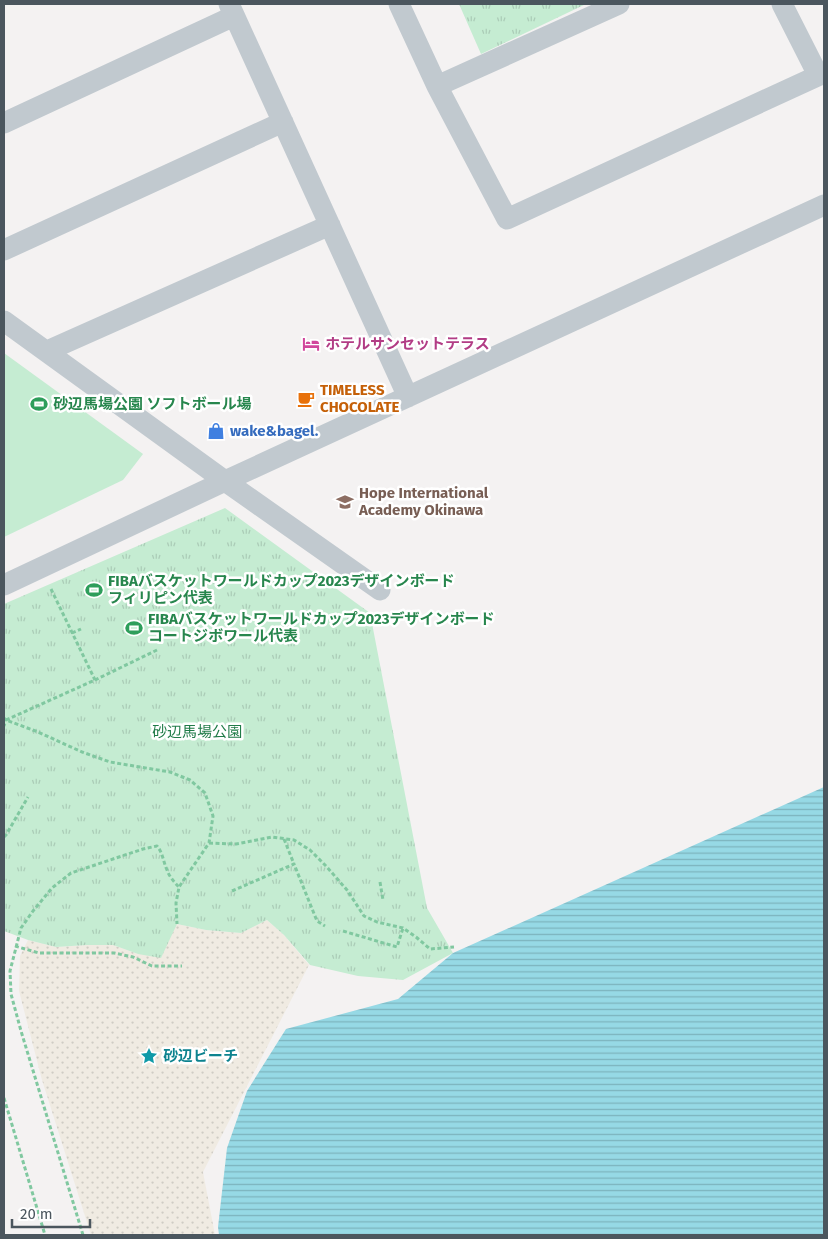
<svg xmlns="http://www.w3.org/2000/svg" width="828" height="1239" font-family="'Fira Sans','Noto Sans JP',sans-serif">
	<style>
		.grass { fill: #c5ecd2 }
		.sand { fill: url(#sand-dots) }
		.park { fill: url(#park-tufts) }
		.water { fill: url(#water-rules) }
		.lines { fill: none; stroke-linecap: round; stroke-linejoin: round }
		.path { stroke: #80c8a0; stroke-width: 3; stroke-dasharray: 4 2.5; stroke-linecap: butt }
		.street { stroke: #c1c9cf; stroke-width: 21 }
		.labels { text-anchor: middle; stroke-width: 5; stroke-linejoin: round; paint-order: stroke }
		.hotel-label { font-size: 15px; font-weight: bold; fill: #b23c85; stroke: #fff; text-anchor: start }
		.food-label { font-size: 15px; font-weight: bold; fill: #c56008; stroke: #fff; text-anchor: start }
		.leisure-label { font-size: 15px; font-weight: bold; fill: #27864d; stroke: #fff; text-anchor: start }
		.shop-label { font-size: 15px; font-weight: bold; fill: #366cbe; stroke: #fff; text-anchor: start }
		.education-label { font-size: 15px; font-weight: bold; fill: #785e54; stroke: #fff; text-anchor: start }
		.park-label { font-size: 15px; fill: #207b48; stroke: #fff }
		.culture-label { font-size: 15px; font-weight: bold; fill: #0d838f; stroke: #fff; text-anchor: start }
	</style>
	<defs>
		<pattern id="sand-dots" width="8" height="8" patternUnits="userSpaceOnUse" patternTransform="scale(1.25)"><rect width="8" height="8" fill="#f0ebe2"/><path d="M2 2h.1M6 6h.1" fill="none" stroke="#cfccc4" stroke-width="1.8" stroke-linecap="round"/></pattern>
		<pattern id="park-tufts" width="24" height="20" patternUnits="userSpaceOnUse" patternTransform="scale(1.25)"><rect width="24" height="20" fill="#c5ecd2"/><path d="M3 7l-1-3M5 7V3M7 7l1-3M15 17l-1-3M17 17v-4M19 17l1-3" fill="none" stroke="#abccb7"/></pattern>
		<pattern id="water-rules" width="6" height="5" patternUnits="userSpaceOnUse" patternTransform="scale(1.25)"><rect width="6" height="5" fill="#96d9e5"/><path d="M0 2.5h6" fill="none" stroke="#7cb3bd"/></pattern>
	</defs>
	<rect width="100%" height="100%" fill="#f4f2f2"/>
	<path class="grass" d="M4 353 143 454 123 480 4 537Z"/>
	<path class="sand" d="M267 920 284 935 309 965 203 1172 215 1235H91L42 1080 19 991 20 956 28 940 56 947 87 945H113L138 954 177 924 206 930 241 933Z"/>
	<path class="park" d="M459 4H586L481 54Z
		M225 508 370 613 427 908 453 953 403 980 358 976 310 965 284 935 267 920 241 933 206 930 177 924 161 958 138 954 113 945H87L56 947 28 940 4 931V604Z"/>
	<path class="water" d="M824 787V1235H219L218 1227 227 1148 247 1091 286 1029 398 999 453 953Z"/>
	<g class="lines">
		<path class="path" d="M51 589 95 680
			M72 633 81 629
			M157 650 95 680 6 720 38 732 82 752 110 762 170 772 190 780 205 793 213 816 209 843 179 887 176 903 177 924
			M4 718 6 720 4 726
			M4 837 6 835 28 797
			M284 839 294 864
			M209 843 236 844 272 837 294 840 310 850 326 866 347 890 364 916 377 922 403 928 416 937 430 949 454 947
			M380 882 383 900
			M232 891 294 864 317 921 325 926
			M343 931 397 947 403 928
			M15 946 39 953H114L133 957 152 966H182
			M4 1098 45 1235
			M83 1235 21 1031 11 994 10 971 21 928 33 911 52 888 71 873 143 849 157 846C163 853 163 861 167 870 169 876 174 882 179 887"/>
		<path class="street" d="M229 4 408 397
			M399 4 437 86 507 219 824 73
			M782 4 818 75
			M437 86 619 4
			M4 123 234 16
			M4 250 283 122
			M4 321 225 481 380 590
			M47 351 330 225
			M4 585 225 481 824 205"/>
	</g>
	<defs>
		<g id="hotel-bare" transform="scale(1.35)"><path d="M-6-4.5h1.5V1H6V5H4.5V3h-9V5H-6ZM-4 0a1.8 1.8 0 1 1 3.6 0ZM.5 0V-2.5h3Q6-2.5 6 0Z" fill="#d1479c" stroke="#fff" stroke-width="2.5" paint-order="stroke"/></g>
		<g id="cafe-bare" transform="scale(1.35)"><path d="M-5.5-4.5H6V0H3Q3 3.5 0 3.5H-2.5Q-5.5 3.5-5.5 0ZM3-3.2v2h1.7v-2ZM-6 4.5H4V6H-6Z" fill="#e8710a" stroke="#fff" stroke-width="2.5" paint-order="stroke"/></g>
		<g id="stadium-bare" transform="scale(1.35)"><path d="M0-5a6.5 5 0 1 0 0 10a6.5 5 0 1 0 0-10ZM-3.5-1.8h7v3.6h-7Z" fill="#2e9e5b" stroke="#fff" stroke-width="2.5" paint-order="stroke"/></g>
		<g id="shop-bare" transform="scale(1.35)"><path d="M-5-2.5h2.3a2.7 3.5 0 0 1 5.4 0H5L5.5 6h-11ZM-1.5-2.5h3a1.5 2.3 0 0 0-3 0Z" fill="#3f7fe0" stroke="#fff" stroke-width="2.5" paint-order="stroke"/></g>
		<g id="school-bare" transform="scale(1.35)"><path d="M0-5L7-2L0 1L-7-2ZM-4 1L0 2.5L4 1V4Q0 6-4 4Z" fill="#8d6e63" stroke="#fff" stroke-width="2.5" paint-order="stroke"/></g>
		<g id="sight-bare" transform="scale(1.35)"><path d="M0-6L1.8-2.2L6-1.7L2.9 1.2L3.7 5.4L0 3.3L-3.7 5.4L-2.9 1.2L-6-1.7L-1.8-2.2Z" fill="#0f9aa8" stroke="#fff" stroke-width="2.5" paint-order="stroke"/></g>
	</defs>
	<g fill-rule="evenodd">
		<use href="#hotel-bare" x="311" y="344"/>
		<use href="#cafe-bare" x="306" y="399"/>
		<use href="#stadium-bare" x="39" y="404"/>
		<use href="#shop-bare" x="216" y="431"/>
		<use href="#school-bare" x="345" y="502"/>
		<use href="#stadium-bare" x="94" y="590"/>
		<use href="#stadium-bare" x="134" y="628"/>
		<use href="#sight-bare" x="149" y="1056"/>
	</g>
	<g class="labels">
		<g class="hotel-label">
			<text x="325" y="349">ホテルサンセットテラス</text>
		</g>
		<g class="food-label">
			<text x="320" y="395">TIMELESS<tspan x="320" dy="17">CHOCOLATE</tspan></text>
		</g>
		<g class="leisure-label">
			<text x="53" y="409">砂辺馬場公園 ソフトボール場</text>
			<text x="108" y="586">FIBAバスケットワールドカップ2023デザインボード<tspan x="108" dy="17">フィリピン代表</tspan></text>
			<text x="148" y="624">FIBAバスケットワールドカップ2023デザインボード<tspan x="148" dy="17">コートジボワール代表</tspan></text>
		</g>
		<g class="shop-label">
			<text x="230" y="436">wake&amp;bagel.</text>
		</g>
		<g class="education-label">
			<text x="359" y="498">Hope International<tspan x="359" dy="17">Academy Okinawa</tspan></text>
		</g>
		<g class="park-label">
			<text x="197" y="737">砂辺馬場公園</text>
		</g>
		<g class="culture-label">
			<text x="163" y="1061">砂辺ビーチ</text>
		</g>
	</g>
	<rect width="828" height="1239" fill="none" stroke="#4b565e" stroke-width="10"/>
	<path d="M12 1219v8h78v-8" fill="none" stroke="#4b565e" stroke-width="2.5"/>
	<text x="20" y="1219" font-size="15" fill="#4b565e" stroke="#ffffff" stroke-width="4" paint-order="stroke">20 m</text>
</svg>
